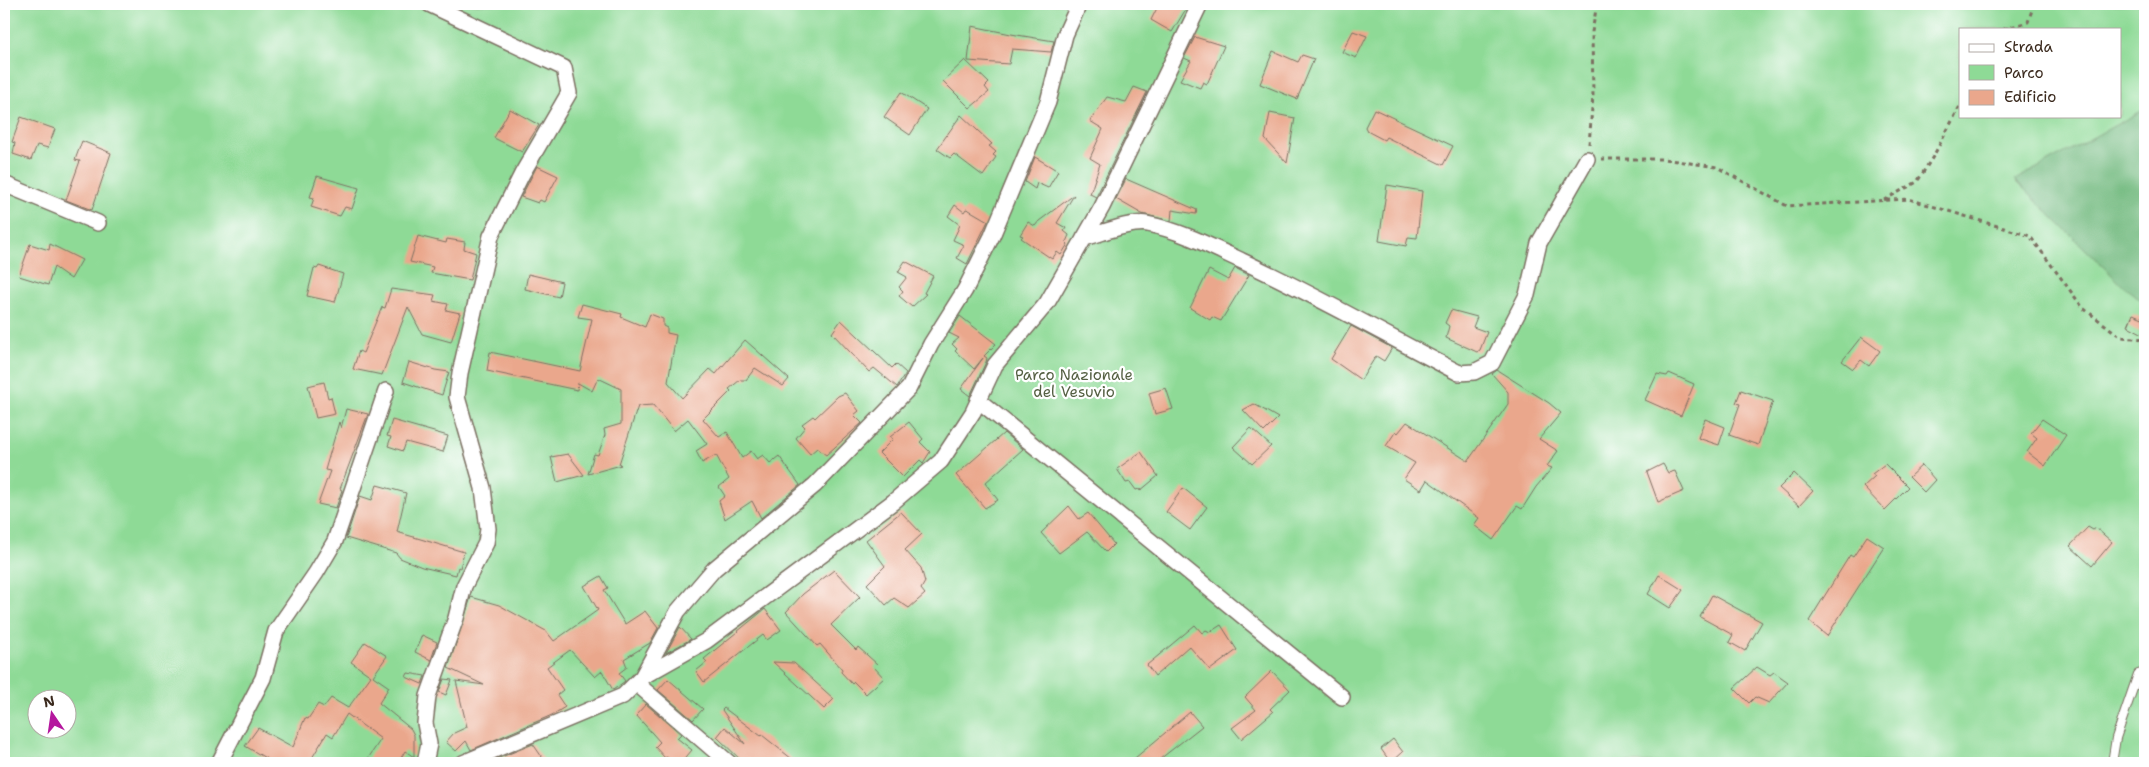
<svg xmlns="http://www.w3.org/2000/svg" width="2149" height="767" font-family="'Shantell Sans',sans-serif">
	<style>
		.green { fill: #8eda96; stroke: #64825a; fill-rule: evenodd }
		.forest { fill: #72ba7f; stroke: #56724e }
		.building { fill: #eaa78c }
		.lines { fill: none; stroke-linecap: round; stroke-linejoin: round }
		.lane-casing { stroke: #7c7062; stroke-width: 10 }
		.street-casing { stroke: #7c7062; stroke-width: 18 }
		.path { stroke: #7c7062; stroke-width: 3; stroke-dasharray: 4 4; stroke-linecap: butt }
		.lane { stroke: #fff; stroke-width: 8 }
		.street { stroke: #fff; stroke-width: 15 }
		.labels { text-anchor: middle; stroke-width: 4.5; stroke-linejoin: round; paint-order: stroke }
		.park-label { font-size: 15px; fill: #545f42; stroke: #fff }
	</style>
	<rect width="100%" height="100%" fill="#fff"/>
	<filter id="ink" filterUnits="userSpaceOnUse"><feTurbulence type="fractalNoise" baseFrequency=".02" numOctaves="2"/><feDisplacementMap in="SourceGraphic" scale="10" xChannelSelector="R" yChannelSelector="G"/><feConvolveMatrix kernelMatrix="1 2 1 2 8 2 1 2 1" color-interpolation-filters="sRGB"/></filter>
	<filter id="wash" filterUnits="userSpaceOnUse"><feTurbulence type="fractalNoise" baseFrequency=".0096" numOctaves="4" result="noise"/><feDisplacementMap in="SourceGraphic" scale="20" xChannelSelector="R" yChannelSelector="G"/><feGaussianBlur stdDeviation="1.12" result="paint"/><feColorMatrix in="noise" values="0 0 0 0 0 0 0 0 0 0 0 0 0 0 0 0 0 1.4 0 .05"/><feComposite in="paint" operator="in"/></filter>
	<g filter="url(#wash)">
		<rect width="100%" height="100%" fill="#f6f1e1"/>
		<path class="green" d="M4 4H2145V763H4ZM1960 29H2120V116H1960ZM38 700H68V730H38Z"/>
		<path class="forest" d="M2145 109V303L2124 287 2015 180Z"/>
		<g id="blocks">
			<path class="building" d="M1159 4H1189L1172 32 1151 20Z
				M972 26 1011 34 1054 41 1051 52 1012 49 1009 64 968 61Z
				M1353 31 1367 36 1356 58 1342 52Z
				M1195 37 1224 46 1207 84 1203 82 1200 88 1180 80 1191 61 1184 58Z
				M1273 51 1298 62 1302 55 1314 59 1297 99 1260 84Z
				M965 60 989 83 985 87 989 92 970 108 943 81Z
				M1134 87 1147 92 1096 197 1090 194 1100 164 1090 158 1103 129 1090 121 1107 97 1126 102Z
				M901 92 927 109 910 135 884 117Z
				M510 109 539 125 522 152 494 138Z
				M1374 109 1453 146 1443 165 1386 137 1384 140 1367 131 1365 127Z
				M1270 113 1295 118 1287 163 1265 139Z
				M961 115 992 144 989 146 996 152 993 155 996 157 983 176 954 154 950 158 937 149Z
				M21 117 55 129 48 148 37 145 31 160 13 154 15 143 12 142Z
				M82 141 111 153 92 210 66 200 80 161 75 160Z
				M1035 157 1058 171 1048 188 1037 183 1035 189 1025 182Z
				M537 166 558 176 544 202 540 200 538 203 521 197Z
				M317 176 359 188 352 209 345 207 340 216 311 207 314 198 310 197Z
				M1126 179 1197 210 1196 214 1172 210 1171 221 1142 214 1116 199Z
				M1387 185 1422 191 1417 238 1408 237 1406 246 1379 241Z
				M1074 195 1057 223 1066 228 1064 231 1069 235 1066 242 1068 244 1061 255 1057 252 1052 259 1021 238 1023 236 1020 235 1028 222 1035 226 1039 221Z
				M955 205 964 212 966 209 969 210 988 221 967 264 957 258 964 245 953 240 960 225 948 216Z
				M418 236 446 243 447 239 465 242 464 249 476 253 470 280 431 273 433 267 410 262Z
				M30 244 49 250 50 244 82 260 71 279 54 267 48 285 19 276Z
				M905 261 933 276 924 293 926 294 912 307 899 296 903 291 899 287 907 277 898 272Z
				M319 266 343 274 335 302 307 296 314 268 317 269Z
				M1235 268 1249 275 1221 321 1212 317 1210 320 1190 308 1209 270 1228 280Z
				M528 274 562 282 559 297 525 289Z
				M391 289 435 295 433 301 448 304 446 310 460 313 451 342 422 334 408 307 382 375 353 369 359 351 363 353 382 307 385 308Z
				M582 304 622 314 621 317 645 327 650 314 663 319V326L667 328V333L676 335 668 382 682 398 710 369 716 374 745 340 789 379 783 386 755 368 746 380H740L729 389 731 391 703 419 719 437 727 432 742 458 751 451 757 459 763 455 770 463 779 456 800 485 761 518 752 501 725 519 719 501 725 496 719 487 729 479 716 455 702 463 696 451 707 444 688 419 674 431 653 405 638 406 619 464 621 465 588 474 594 454 598 455 605 435 604 429 621 424V389L598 378 592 391 578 383 577 390 487 371 490 352 580 371 592 319 578 317Z
				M1451 310 1477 317 1473 327 1487 332 1480 350 1477 352 1446 338 1449 326 1445 323Z
				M2133 314 2145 319V335L2128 326Z
				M960 316 996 344 984 356 987 358 986 362 970 396 961 389 983 358 974 369 955 351 957 349 952 344 959 338 949 333Z
				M841 320 892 368 896 364 906 373 897 387 874 368 869 372 832 333Z
				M1351 326 1392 348 1384 361 1376 356 1361 380 1331 359Z
				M1861 337 1880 351 1869 366 1861 360 1853 369 1842 361Z
				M409 362 435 370 449 372 442 395 403 382Z
				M1497 370 1549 403 1561 413 1539 439 1558 451 1547 466 1552 468 1536 487 1522 509 1517 506 1493 540 1474 525 1479 518 1427 480 1421 490 1404 479 1415 463 1386 446 1396 431 1398 433 1407 422 1468 461 1508 404V392L1492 374Z
				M1669 373 1694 384 1681 416 1645 400 1657 374 1667 376Z
				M324 382 328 398 331 397 335 414 316 418 308 386Z
				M1166 388 1173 409 1155 414 1149 393Z
				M1741 390 1773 401 1758 445 1729 435 1740 404 1736 403Z
				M845 393 859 411 854 415 862 423 826 455 817 448 810 454 796 438 805 427 802 424 813 416 815 418 838 396Z
				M1254 404 1278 418 1264 432 1243 410Z
				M346 409 368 414 340 489 342 490 336 508 318 504 330 471 325 470 339 422 341 428Z
				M1705 419 1725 427 1719 445 1698 438Z
				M2042 419 2066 435 2045 466 2027 452 2037 438 2031 433Z
				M392 420 448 436 443 452 406 442 403 451 388 446 391 437 387 436Z
				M909 422 923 439 920 442 930 452 923 463 920 460 903 477 879 453 893 439 890 437Z
				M1251 428 1271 446 1252 464 1233 447Z
				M1004 433 1023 449 985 483 998 500 985 508 956 475Z
				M1141 452 1158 476 1140 491 1139 489 1136 490 1130 482 1126 483 1117 469Z
				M568 454 584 475 557 482 551 457Z
				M1663 464 1668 473 1675 471 1684 491 1658 502 1647 472Z
				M1885 464 1908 487 1885 510 1863 487 1875 476 1872 474Z
				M1922 465 1935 480 1924 492 1909 477Z
				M1794 473 1813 491 1799 506 1779 488Z
				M377 485 406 493 397 532 464 552 460 568 458 567 456 575 422 567 400 558 396 553 346 538 360 496 372 500Z
				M1183 488 1207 507 1190 530 1166 512Z
				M1069 506 1079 519 1088 513 1114 544 1106 552 1087 532 1059 553 1041 533Z
				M901 512 922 534 905 550 921 568 925 582 921 589 925 594 909 608 894 598 886 605 867 584 885 566 866 540Z
				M2088 527 2093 530 2096 528 2112 542 2092 566 2070 546Z
				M1867 536 1884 547 1827 636 1809 621 1850 555 1853 557Z
				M834 570 860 597 831 625 856 650 858 647 877 664 874 667 884 678 866 694 854 682 852 684 841 672 842 669 820 644 817 646 786 612 803 594Z
				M1659 575 1683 590 1670 608 1648 594Z
				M601 576 608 588 604 590 625 624 645 611 658 628 650 643 624 659 627 667 619 673 625 681 613 690 602 671 595 677 570 650 547 667 563 690 557 695 565 707 552 715 471 750 466 741 456 751 446 742 454 733 467 727 456 681 484 685 448 668 471 597 499 605 546 631 554 641 598 610 584 586Z
				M1712 595 1762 622 1745 651 1729 642 1733 635 1700 617Z
				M765 609 781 630 767 640 763 635 704 682 696 671 707 662 704 659Z
				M1195 625 1202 633 1206 630 1210 632 1221 625 1237 650 1210 670 1189 646 1155 676 1147 665Z
				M680 627 691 639 666 653Z
				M422 635 437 642 431 660 415 652Z
				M365 642 387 656 373 676 389 687 379 703 411 729 414 735V757L405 751 398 763H365L381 739 347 714 333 737 327 733 309 763H274L245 746 258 728 293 747 305 718 308 719 318 704 324 707 331 698 348 708 371 676 351 662Z
				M773 662 794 663 834 699 824 709Z
				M1757 667 1770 675 1774 672 1788 682 1769 703 1755 697 1749 703 1734 688Z
				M1272 671 1290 690 1270 709 1273 712 1241 739 1232 728 1256 710 1245 697Z
				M408 673 425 676 422 684 406 677Z
				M444 679 452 680 446 695 439 692Z
				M668 679 703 709 693 720 658 690Z
				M646 704 681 734 677 738 692 750 681 763 675 759 671 762 667 757 665 758 655 747 660 742 636 715Z
				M724 708 761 736 762 735 797 763H744L717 737 725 727 745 744 722 710Z
				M1190 712 1202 726 1155 763H1129Z
				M1393 739 1403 752 1391 763 1381 749Z
				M533 744 546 763H487Z"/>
		</g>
	</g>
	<g filter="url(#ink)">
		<use href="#blocks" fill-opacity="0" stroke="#7c7062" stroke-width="1"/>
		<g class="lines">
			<g class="lane-casing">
				<path id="lane" d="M2112 763 2116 738 2138 674 2145 672"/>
			</g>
			<g class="street-casing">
				<path id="street" d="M4 184 98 223
					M1084 238C1100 234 1131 221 1147 224 1179 230 1212 247 1242 261 1316 295 1387 336 1459 373L1474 372 1492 363 1527 295 1539 243 1587 159
					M978 400 1342 697
					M642 677 706 641 893 502 941 461 973 412 995 365 1047 303 1102 207 1200 4
					M636 683 729 763
					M219 763 263 678 276 631 316 573 335 541 386 391
					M425 763 429 744 425 723 428 696 456 618 464 586 486 543 488 529 483 488 457 397 460 373 491 236 522 174 569 93 564 68 429 4
					M463 763 623 696 642 677 678 611 714 569 815 485 909 388 931 344 965 290 992 236 1048 102 1065 35 1079 4"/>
			</g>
			<path class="path" d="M2004 29 2028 22 2034 4
				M1589 144 1593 96 1592 32 1597 4
				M1601 159H1663L1717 167 1787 206 1909 199 2030 236 2083 308 2121 337 2145 339
				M1884 200 1917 182 1934 155 1960 106"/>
			<use href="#lane" class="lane"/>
			<use href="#street" class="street"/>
		</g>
	</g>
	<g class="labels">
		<g class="park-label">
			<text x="1074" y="380">Parco Nazionale<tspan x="1074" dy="17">del Vesuvio</tspan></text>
		</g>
	</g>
	<rect width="2149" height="767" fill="none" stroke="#fff" stroke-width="20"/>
	<rect x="1959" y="28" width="162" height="90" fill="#ffffff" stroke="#b1aaa5"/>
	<rect x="1969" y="44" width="25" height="8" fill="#ffffff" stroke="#b1aaa5"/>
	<text x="2004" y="52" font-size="15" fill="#3b2a1e">Strada</text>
	<rect x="1969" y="65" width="25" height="15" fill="#8eda96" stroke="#b1aaa5"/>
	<text x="2004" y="78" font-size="15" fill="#3b2a1e">Parco</text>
	<rect x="1969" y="90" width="25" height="15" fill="#eaa78c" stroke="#b1aaa5"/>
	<text x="2004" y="102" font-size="15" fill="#3b2a1e">Edificio</text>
	<g transform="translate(52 714) rotate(347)"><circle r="24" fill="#ffffff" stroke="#b1aaa5"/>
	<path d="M0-4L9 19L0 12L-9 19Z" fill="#b5179e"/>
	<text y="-8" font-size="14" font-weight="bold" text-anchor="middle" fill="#3b2a1e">N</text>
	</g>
</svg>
